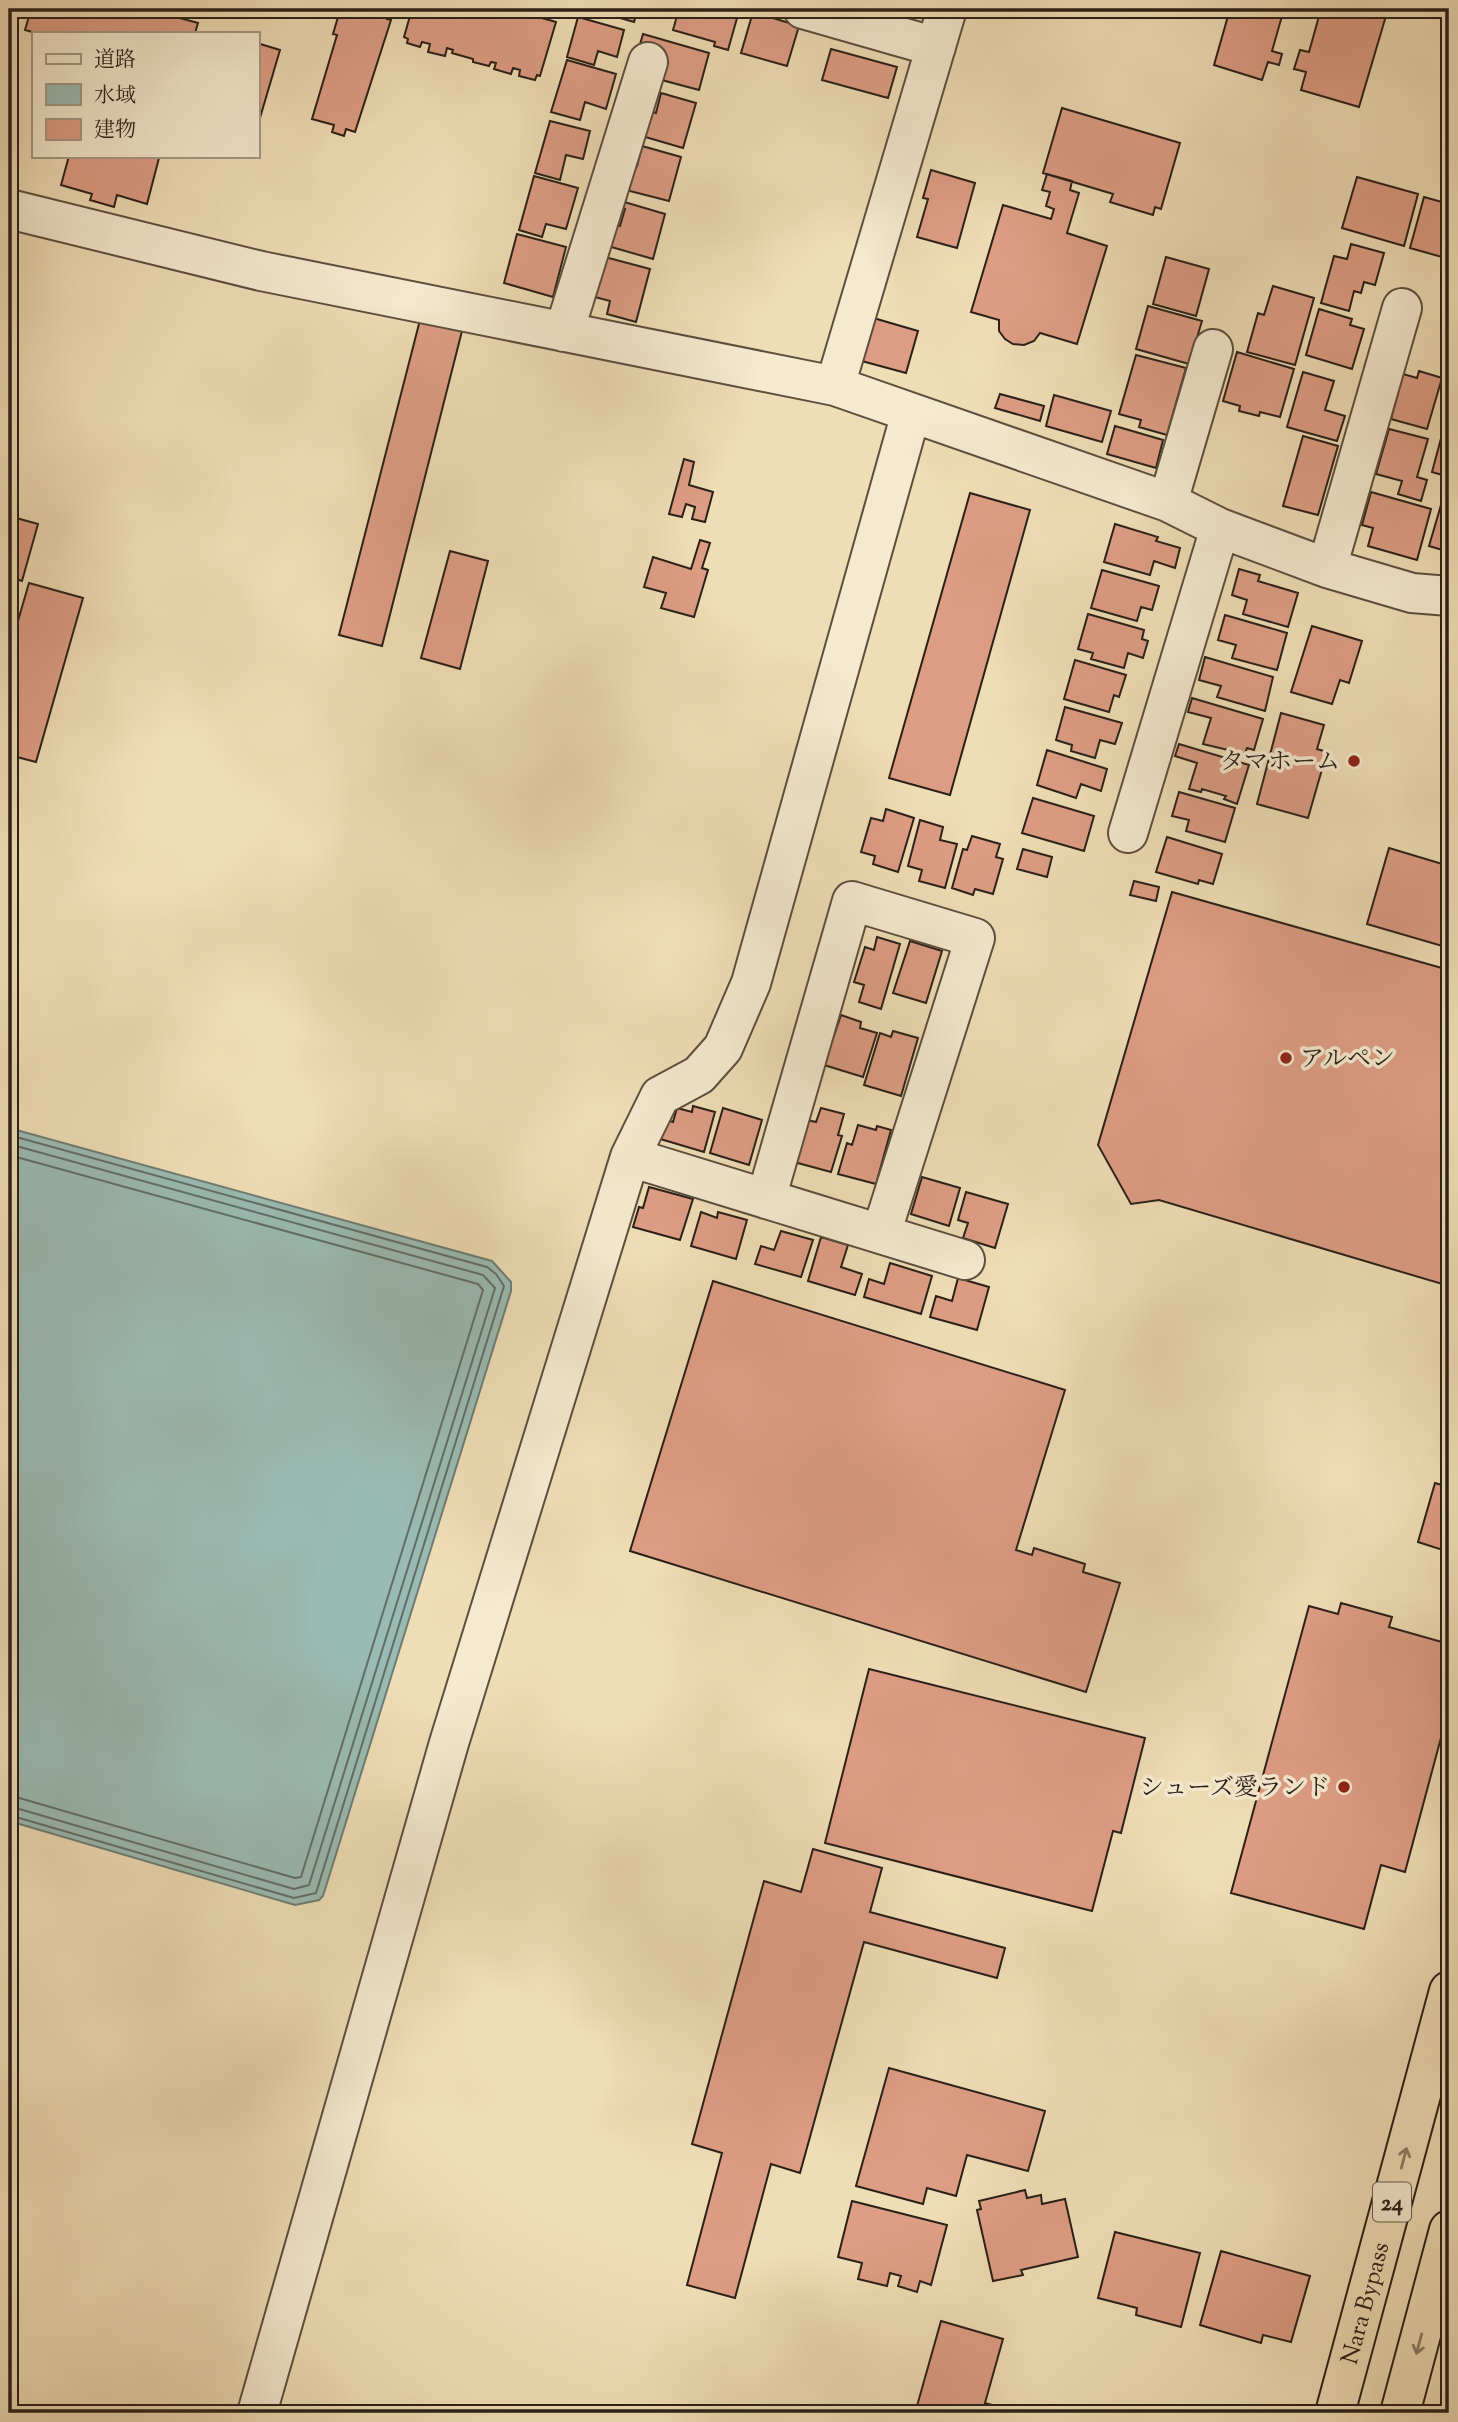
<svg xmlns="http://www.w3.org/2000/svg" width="1458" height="2422" font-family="'Sorts Mill Goudy','Noto Serif JP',serif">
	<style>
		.water { fill: #9abbb3; stroke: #6d7d75; stroke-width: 2 }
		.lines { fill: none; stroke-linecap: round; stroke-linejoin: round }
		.shore { stroke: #626e66; stroke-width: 2 }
		.building { fill: #dd9d84; stroke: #2a2018; stroke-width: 2 }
		.minor-casing { stroke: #5b4f3f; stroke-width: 42 }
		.highway-casing { stroke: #2a2018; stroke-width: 42 }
		.minor { stroke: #f5e9cf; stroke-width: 38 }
		.highway { stroke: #efddb5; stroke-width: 38 }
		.oneway { stroke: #8c7e66 }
		.poi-dot { fill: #8f2418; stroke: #f5e9cf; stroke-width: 2.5 }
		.labels { text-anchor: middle; stroke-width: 7; stroke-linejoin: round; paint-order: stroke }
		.shield { fill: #f5e9cf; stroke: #675c4f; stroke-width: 2 }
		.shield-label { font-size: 23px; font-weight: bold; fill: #2a2018 }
		.poi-label { font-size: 24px; fill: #2a2018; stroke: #f5e9cf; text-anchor: end }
		.street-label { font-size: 24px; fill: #2a2018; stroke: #f5e9cf }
	</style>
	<rect width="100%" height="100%" fill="#efddb5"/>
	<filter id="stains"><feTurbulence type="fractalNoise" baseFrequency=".00286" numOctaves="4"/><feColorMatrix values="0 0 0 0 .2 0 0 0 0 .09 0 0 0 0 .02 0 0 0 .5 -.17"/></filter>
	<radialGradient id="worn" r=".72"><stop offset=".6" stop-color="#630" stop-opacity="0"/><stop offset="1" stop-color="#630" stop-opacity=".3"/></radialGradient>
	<path class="water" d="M9 1128 492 1261 511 1282V1291L323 1896 319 1900 295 1905 9 1821Z"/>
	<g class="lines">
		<path class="shore" d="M9 1135 487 1267 496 1274 504 1286 316 1893 294 1898 9 1815
			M9 1144 483 1275 495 1288 309 1885 294 1889 9 1806
			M9 1155 478 1284 483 1290 301 1877 295 1878 9 1795"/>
	</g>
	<path class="building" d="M31 9H147L198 23 195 33H36L25 30Z
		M343 9H390L387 19 391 20 355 132 346 129 344 136 332 132 334 125 312 119 337 35 333 34 338 17 341 18Z
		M412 9H510L556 22 540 76 537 75 535 80 519 76 520 70 513 68 511 74 494 69 496 63 491 62 489 66 473 62V59L452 53 453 50 447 48 445 56 428 52 430 44 422 42 420 47 407 43 408 39 404 37Z
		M589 9H638L634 22Z
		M679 9H730L739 11 728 50 714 46 715 42 673 30Z
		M1230 9H1284L1272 51 1282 54 1279 65 1268 62 1262 80 1214 65Z
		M1321 9H1388L1359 107 1301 90 1306 72 1294 69 1300 50 1309 52Z
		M753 12 799 26 787 66 741 53Z
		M578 17 624 30 617 57 598 51 594 65 567 57Z
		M643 34 709 53 699 90 658 79 636 58Z
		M257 43 280 50 257 128Z
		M831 49 897 67 888 98 822 80Z
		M567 60 616 74 606 109 585 102 580 120 551 112Z
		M661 93 696 103 683 148 642 136 649 111 656 113Z
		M1062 108 1180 143 1161 209 1155 207 1153 215 1110 202 1113 194 1043 173Z
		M550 121 590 131 583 159 566 155 560 180 535 173Z
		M642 146 681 157 669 201 626 190 633 165 637 166Z
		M69 156H152L159 158 147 204 117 195 114 207 90 200 92 194 61 185Z
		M931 170 975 183 957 248 917 237 928 199 923 198Z
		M1047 174 1072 181 1070 190 1079 193 1067 233 1107 246 1077 344 1040 333 1034 341 1024 345 1013 344 1005 339 999 331V320L971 312 1003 205 1051 219 1054 209 1046 206 1050 192 1042 190Z
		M534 176 578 188 566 229 546 224 542 237 519 230Z
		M1357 177 1418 194 1404 246 1342 228Z
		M1424 197 1449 204V259L1410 248Z
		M621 201 665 214 653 259 608 246 613 224 620 226 625 209 619 207Z
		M517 234 566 247 553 297 504 283Z
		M1351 244 1384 253 1375 285 1364 282 1361 293 1354 291 1349 311 1321 303 1334 256 1347 259Z
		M605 257 650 269 636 322 607 314 610 301 595 297Z
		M1166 257 1209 269 1196 316 1153 304Z
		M1273 286 1314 298 1295 365 1247 352 1258 313 1264 315Z
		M1148 306 1202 321 1189 364 1136 349Z
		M1319 309 1352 319 1350 325 1364 329 1352 369 1306 355Z
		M870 317 918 331 906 373 858 360Z
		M420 320 462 331 382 646 339 635Z
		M1237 352 1294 369 1280 417 1260 412 1259 416 1239 411 1240 406 1223 401Z
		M1136 355 1186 368 1167 435 1139 427 1141 420 1119 414Z
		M1419 371 1442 378 1427 429 1391 419 1403 374 1417 378Z
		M1303 372 1334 381 1325 410 1345 416 1337 441 1287 427Z
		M1000 394 1044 406 1040 421 995 408Z
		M1054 395 1111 411 1102 442 1046 426Z
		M1447 416 1449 417V477L1432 472Z
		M1115 426 1163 440 1156 468 1107 454Z
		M1389 429 1428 439 1417 477 1427 480 1421 501 1398 494 1402 481 1376 474Z
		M1303 436 1338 446 1318 515 1283 506Z
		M684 459 694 462 689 485 713 492 705 522 692 519 695 507 686 504 682 517 669 514Z
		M1448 481H1449V552L1429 546Z
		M1371 492 1431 509 1417 560 1368 546 1373 528 1362 525Z
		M970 493 1030 510 950 795 889 778Z
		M9 516 38 524 22 581 9 577Z
		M1115 524 1158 537 1156 541 1180 548 1175 568 1154 561 1150 575 1104 562Z
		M700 540 710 543 702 568 708 570 694 617 661 608 666 593 644 587 653 557 691 569Z
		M450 551 488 561 460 669 421 658Z
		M1239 569 1260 575 1258 581 1298 593 1288 627 1243 614 1247 600 1232 595Z
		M1102 570 1159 586 1152 610 1141 607 1137 621 1091 608Z
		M29 583 83 598 36 762 9 755V637L13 638Z
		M1088 614 1144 630 1142 639 1148 641 1143 658 1128 653 1124 668 1091 659 1093 653 1078 649Z
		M1225 615 1287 633 1277 670 1232 658 1236 645 1218 640Z
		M1312 626 1362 641 1349 683 1340 680 1332 704 1291 692Z
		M1205 657 1273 677 1265 711 1217 697 1221 686 1199 680Z
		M1075 660 1126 675 1119 697 1114 695 1109 712 1064 699Z
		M1192 698 1263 719 1254 750 1247 748 1245 754 1203 744 1211 718 1188 712Z
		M1065 707 1122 723 1115 744 1100 740 1095 758 1071 751 1072 745 1056 740Z
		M1281 713 1324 725 1317 749 1327 752 1308 818 1257 804Z
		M1179 744 1249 765 1237 804 1224 799 1226 796 1202 789 1201 792 1189 789 1197 763 1175 756Z
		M1047 750 1107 769 1101 791 1081 784 1076 798 1037 785Z
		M1179 792 1235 808 1225 842 1186 831 1189 820 1172 816Z
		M1033 798 1094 816 1084 851 1022 833Z
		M886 809 914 818 898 872 873 864 875 856 861 852 871 818 883 821Z
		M920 820 943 827 940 840 957 844 945 888 919 881 922 870 908 866Z
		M972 836 1000 844 996 857 1003 859 993 894 975 889 973 895 952 888 963 849 967 850Z
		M1167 837 1222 854 1213 884 1199 880 1198 884 1156 872Z
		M1389 848 1449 866V948L1367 924Z
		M1023 849 1052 857 1047 877 1017 869Z
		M1134 881 1159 887 1156 901 1130 895Z
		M1172 892 1449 970V1286L1159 1200 1131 1204 1098 1145Z
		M877 937 900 944 881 1009 859 1002 864 985 854 982 865 947 874 950Z
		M910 941 942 951 926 1003 893 993Z
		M841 1015 861 1022 860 1028 877 1033 863 1077 824 1065Z
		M893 1031 918 1038 901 1096 864 1085 880 1033 891 1037Z
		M693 1106 715 1112 704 1152 657 1138 663 1119 673 1122 677 1108 692 1112Z
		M723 1108 762 1120 749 1165 710 1153Z
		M821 1108 844 1114 838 1135 842 1136 831 1172 794 1162 807 1120 816 1122Z
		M858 1125 876 1130 877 1126 891 1130 876 1184 838 1174 847 1143 852 1145Z
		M922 1177 960 1188 949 1226 911 1214Z
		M649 1187 693 1199 680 1240 633 1227 639 1207 643 1208Z
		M966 1192 1008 1204 995 1248 963 1238 968 1223 958 1220Z
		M701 1212 717 1218 718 1212 747 1220 736 1259 691 1246Z
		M781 1231 813 1240 801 1277 755 1264 761 1246 774 1250Z
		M821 1237 848 1245 841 1267 862 1274 855 1295 808 1281Z
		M890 1263 932 1276 921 1314 864 1297 869 1279 884 1284Z
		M958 1278 989 1287 977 1330 930 1317 936 1296 952 1301Z
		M713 1281 1065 1390 1016 1550 1032 1555 1034 1548 1085 1564 1083 1572 1120 1583 1086 1692 630 1551Z
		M1435 1483 1449 1487V1552L1418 1542Z
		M1341 1603 1392 1617 1389 1627 1449 1644V1708L1405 1872 1381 1865 1364 1929 1231 1893 1309 1606 1338 1614Z
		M869 1669 1145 1738 1121 1833 1113 1831 1092 1911 825 1843Z
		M813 1849 882 1868 870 1912 1005 1948 997 1978 864 1942 800 2173 771 2164 735 2298 687 2285 722 2153 692 2144 764 1881 801 1892Z
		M889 2068 1045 2111 1028 2171 967 2155 956 2196 927 2188 923 2204 856 2186Z
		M1025 2190 1027 2198 1041 2195 1042 2204 1065 2199 1078 2257 1021 2270 1023 2275 993 2281 977 2210 981 2209 979 2201Z
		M852 2201 947 2225 931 2285 920 2281 917 2292 898 2286 901 2276 890 2273 887 2286 858 2279 862 2263 838 2257Z
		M1115 2232 1200 2253 1181 2327 1136 2315 1137 2308 1098 2298Z
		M1221 2251 1310 2276 1291 2342 1263 2335 1261 2343 1200 2325Z
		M941 2321 1003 2339 985 2403 999 2407 997 2413H940L917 2406Z"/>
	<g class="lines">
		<g class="minor-casing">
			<path id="minor" d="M803 9 936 47
				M9 209 261 271 835 386 1168 502 1220 528 1327 568 1412 593 1449 596
				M564 332 648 62
				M835 386 947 9
				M1168 502 1213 349
				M1327 568 1402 308
				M1128 833 1220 528
				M630 1157 965 1260
				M766 1199 852 901 975 938 881 1234
				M257 2413 449 1743 630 1157 660 1096 699 1075 723 1048 751 983 911 413"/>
		</g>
		<g class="highway-casing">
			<g id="highway">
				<path id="s1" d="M1335 2413 1449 1991"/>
				<path d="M1400 2413 1449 2230"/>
			</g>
		</g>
		<use href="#minor" class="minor"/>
		<use href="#highway" class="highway"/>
	</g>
	<defs><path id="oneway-shaft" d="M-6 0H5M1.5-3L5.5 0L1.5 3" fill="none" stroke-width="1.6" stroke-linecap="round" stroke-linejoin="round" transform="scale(1.75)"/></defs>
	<g class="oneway">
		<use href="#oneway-shaft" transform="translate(1404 2158) rotate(-75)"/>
		<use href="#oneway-shaft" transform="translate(1419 2344) rotate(105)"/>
	</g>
	<g class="poi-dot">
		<circle cx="1354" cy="761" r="7"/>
		<circle cx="1286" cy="1058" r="7"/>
		<circle cx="1344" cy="1787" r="7"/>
	</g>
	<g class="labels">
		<rect class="shield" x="1373" y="2182.5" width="38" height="39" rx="5"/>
		<g class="shield-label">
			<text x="1392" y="2210">24</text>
		</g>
		<g class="poi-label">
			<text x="1340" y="769">タマホーム</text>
			<text x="1300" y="1066" text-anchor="start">アルペン</text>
			<text x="1330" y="1795">シューズ愛ランド</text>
		</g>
		<g class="street-label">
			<text dy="8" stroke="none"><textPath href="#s1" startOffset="114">Nara Bypass</textPath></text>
		</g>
	</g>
	<rect width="1458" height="2422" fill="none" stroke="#efddb5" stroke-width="35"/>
	<rect x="10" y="10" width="1437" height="2401" fill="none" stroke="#2a2018" stroke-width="3.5"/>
	<rect x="18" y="18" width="1423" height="2387" fill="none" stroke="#2a2018" stroke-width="2"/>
	<rect x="32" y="32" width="228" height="126" fill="#f5e9cf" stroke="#a49986" stroke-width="2"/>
	<rect x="46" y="54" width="35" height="10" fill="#f5e9cf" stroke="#a49986" stroke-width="2"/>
	<text x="94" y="66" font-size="21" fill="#2a2018">道路</text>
	<rect x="46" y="84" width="35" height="21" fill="#9abbb3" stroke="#a49986" stroke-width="2"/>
	<text x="94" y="102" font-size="21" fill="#2a2018">水域</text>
	<rect x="46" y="119" width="35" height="21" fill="#dd9d84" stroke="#a49986" stroke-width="2"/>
	<text x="94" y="136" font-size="21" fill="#2a2018">建物</text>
	<rect width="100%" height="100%" filter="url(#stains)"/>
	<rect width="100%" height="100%" fill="url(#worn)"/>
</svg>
